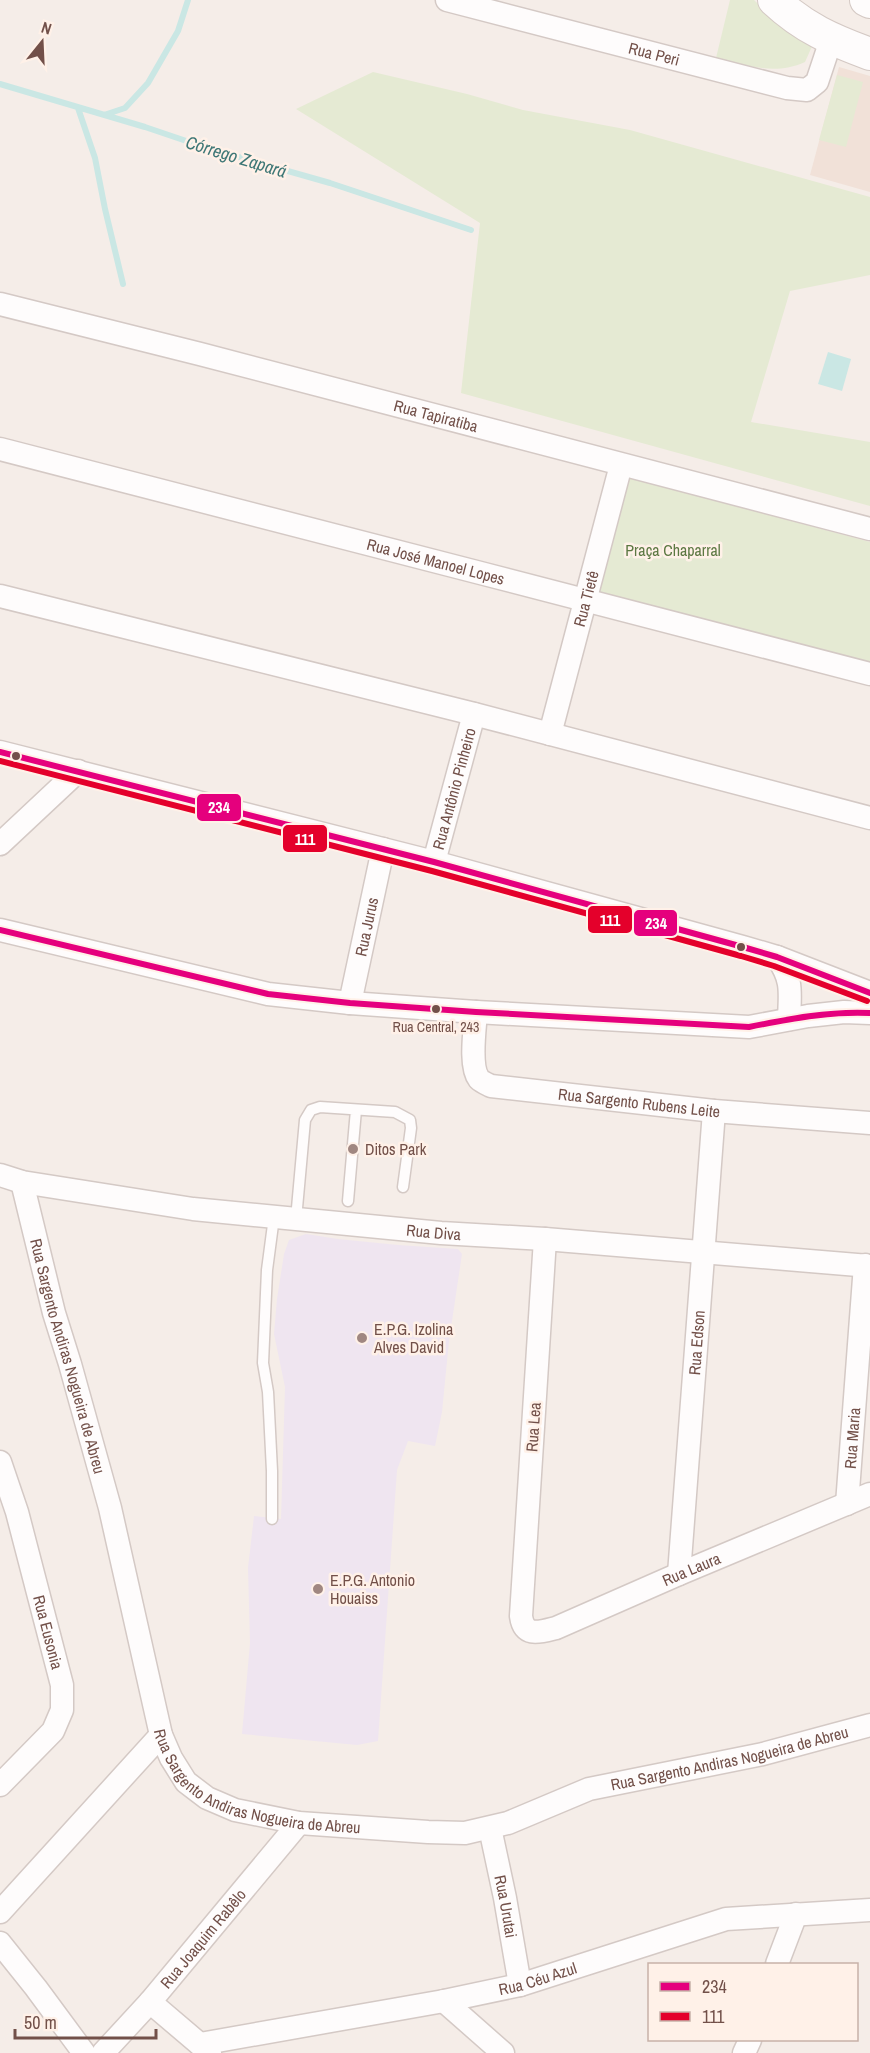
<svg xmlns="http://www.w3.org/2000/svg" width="870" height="2053" font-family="'Archivo Narrow',sans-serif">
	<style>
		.residential { fill: #f1e1d8 }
		.education { fill: #efe5f0 }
		.green { fill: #e5ead3 }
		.water { fill: #cae7e4 }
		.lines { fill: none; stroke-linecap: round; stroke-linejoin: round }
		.stream { stroke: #cae7e4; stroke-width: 6 }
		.lane-casing { stroke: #d4c9c5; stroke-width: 13 }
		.street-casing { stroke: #d4c9c5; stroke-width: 25 }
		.secondary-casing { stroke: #d4c9c4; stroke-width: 34 }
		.lane { stroke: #fefcfc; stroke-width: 10 }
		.street { stroke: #fefcfc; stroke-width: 22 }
		.secondary { stroke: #fefcfc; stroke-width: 32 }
		.bus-1-casing { stroke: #fff1e8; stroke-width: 10 }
		.bus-2-casing { stroke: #fff1e8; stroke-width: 10 }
		.bus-1 { stroke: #e5007d; stroke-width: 6 }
		.bus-2 { stroke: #e4002b; stroke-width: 6 }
		.bus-dot { fill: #725049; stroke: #fff1e8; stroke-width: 2 }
		.poi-dot { fill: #a08781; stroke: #fff1e8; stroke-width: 2 }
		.labels { text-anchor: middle; stroke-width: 5; stroke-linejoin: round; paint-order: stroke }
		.bus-label { font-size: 14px; fill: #725049; stroke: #fff1e8 }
		.street-label { font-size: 16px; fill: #725049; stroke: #fff1e8 }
		.park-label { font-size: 16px; fill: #5c7842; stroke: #fff1e8 }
		.poi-label { font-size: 16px; fill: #725049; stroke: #fff1e8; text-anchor: start }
		.water-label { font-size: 18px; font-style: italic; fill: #3e7776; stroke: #fff1e8 }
		.line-badge { stroke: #fff1e8; stroke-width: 2 }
		.badge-label { font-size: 16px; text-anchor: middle; font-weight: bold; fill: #fff }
	</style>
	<rect width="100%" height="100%" fill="#f5ede8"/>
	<path class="residential" d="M839 67 870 76V192L810 175Z"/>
	<path class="education" d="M306 1234 338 1239 398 1245 458 1249 462 1254 449 1341 442 1412 435 1446 408 1441 397 1470 378 1741 357 1745 242 1734 250 1643 248 1568 254 1516 281 1519 285 1387 274 1334 277 1299 284 1254 289 1240Z"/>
	<path class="green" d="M730 0H754L777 22 813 44 805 62C774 76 747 65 716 58Z
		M373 72 467 94 523 110 630 130 870 197V275L790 291 751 422 870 442V506L461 393 480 223 296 109Z
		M837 75 863 82 846 147 819 140Z
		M628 477 870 542V664L597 591Z"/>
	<path class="water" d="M828 352 851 359 842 391 818 384Z"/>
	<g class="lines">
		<path class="stream" d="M0 84 145 127 207 148 330 183 471 230
			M78 108 95 158 105 209 123 284
			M104 115 125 108 148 83 178 31 188 0"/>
		<g class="lane-casing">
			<path id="lane" d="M348 1201 356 1110
				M296 1219 305 1120 311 1110 320 1107 395 1112 410 1120 411 1128 403 1187
				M272 1519V1471L268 1392 263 1363 267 1270 274 1217"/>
		</g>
		<g class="street-casing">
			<g id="street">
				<path id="s1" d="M447 0 787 88 807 90 817 82 831 40"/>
				<path id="s2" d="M0 304 200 354 870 529"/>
				<path id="s3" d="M0 449C290 522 580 600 870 674"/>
				<path d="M0 596 474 714 870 818"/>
				<path id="s4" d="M550 734 621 465"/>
				<path d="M0 752 434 862 743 947 777 957 870 993"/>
				<path d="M0 844 78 771"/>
				<path id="s5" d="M434 862 474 714"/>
				<path d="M0 930 268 994 350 1003 476 1012 749 1027 808 1016 844 1012 870 1013"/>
				<path d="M777 957C793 981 790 991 789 1019"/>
				<path id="s6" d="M350 1003 383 849"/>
				<path id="s7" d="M476 1012C475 1029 469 1066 479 1079 482 1082 487 1084 491 1086L714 1111 870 1123"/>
				<path id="s8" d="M0 1175 22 1182 193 1209 441 1233 545 1239 870 1266"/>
				<path id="s9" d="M22 1182 54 1313 70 1364 110 1508 161 1735 171 1758 186 1782 207 1798 235 1810 299 1823 428 1832 465 1833 508 1823 589 1789 763 1754 870 1725"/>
				<path id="s10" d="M545 1239 521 1616C524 1638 540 1632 556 1628L679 1574 870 1494"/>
				<path id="s11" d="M0 1462 17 1512 62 1685V1710L53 1731 0 1785"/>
				<path id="s12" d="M847 1504 865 1265"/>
				<path id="s13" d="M679 1574 714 1111"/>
				<path id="s14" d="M490 1828 505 1898 520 1985"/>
				<path d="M0 1912 161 1735"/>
				<path d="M0 1943 36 1988 84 2053"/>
				<path d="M777 1964 796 1914"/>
				<path d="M444 2001 503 2053"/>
				<path d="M150 2002 210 2053"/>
				<path id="s15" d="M200 2044 444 2001 520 1985 726 1919 870 1910"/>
				<path id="s16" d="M103 2053 150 2002 299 1823"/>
				<path d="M744 2053 750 2040"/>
			</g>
		</g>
		<g class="secondary-casing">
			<path id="secondary" d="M774 0C804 28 832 40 870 54
				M866 0 870 2"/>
		</g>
		<use href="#lane" class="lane"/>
		<use href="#street" class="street"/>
		<use href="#secondary" class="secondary"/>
		<g class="bus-1-casing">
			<path id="bus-1" d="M0 752 434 862 743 947 777 957 870 993
				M0 930 268 994 350 1003 476 1012 749 1027C789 1019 829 1011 870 1013"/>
		</g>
		<g class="bus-2-casing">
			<path id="bus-2" d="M0 761 432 871 741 956 774 966 867 1001"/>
		</g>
		<use href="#bus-1" class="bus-1"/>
		<use href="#bus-2" class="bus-2"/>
	</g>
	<g class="bus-dot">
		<circle cx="16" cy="756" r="5"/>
		<circle cx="741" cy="947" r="5"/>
		<circle cx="436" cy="1009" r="5"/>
	</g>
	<g class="poi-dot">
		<circle cx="353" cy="1149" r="6"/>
		<circle cx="362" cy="1338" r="6"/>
		<circle cx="318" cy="1589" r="6"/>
	</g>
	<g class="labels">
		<g class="bus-label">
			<text x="436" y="1032">Rua Central, 243</text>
		</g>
		<g class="street-label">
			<text dy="6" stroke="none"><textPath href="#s1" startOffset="214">Rua Peri</textPath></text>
			<text dy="6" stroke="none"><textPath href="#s2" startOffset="450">Rua Tapiratiba</textPath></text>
			<text dy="6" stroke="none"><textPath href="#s3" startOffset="450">Rua José Manoel Lopes</textPath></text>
			<text dy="6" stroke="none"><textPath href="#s4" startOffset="140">Rua Tietê</textPath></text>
			<text dy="6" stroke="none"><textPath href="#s5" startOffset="76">Rua Antônio Pinheiro</textPath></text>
			<text dy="6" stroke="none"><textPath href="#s6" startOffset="78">Rua Jurus</textPath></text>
			<text dy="6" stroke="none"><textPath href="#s7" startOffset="231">Rua Sargento Rubens Leite</textPath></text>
			<text dy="6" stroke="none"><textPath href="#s8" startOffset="438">Rua Diva</textPath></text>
			<text dy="6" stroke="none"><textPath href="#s13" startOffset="232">Rua Edson</textPath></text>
			<text dy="6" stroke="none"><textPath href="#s9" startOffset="180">Rua Sargento Andiras Nogueira de Abreu</textPath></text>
			<text transform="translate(533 1427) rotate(-86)" y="6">Rua Lea</text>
			<text dy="6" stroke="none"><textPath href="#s12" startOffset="66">Rua Maria</textPath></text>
			<text dy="6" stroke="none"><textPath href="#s10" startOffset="570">Rua Laura</textPath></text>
			<text dy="6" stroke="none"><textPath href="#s11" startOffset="177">Rua Eusonia</textPath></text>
			<text dy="6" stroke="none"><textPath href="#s9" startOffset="1188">Rua Sargento Andiras Nogueira de Abreu</textPath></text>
			<text dy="6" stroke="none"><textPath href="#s9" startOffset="686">Rua Sargento Andiras Nogueira de Abreu</textPath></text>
			<text dy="6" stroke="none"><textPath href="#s14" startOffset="80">Rua Urutai</textPath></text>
			<text dy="6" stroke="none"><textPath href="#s16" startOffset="152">Rua Joaquim Rabêlo</textPath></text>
			<text dy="6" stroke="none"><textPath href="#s15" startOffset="344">Rua Céu Azul</textPath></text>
		</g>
		<g class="park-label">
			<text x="673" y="556">Praça Chaparral</text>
		</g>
		<g class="poi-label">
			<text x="365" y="1155">Ditos Park</text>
			<text x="374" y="1335">E.P.G. Izolina<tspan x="374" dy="18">Alves David</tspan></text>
			<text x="330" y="1586">E.P.G. Antonio<tspan x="330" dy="18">Houaiss</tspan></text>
		</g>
		<g class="water-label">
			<text transform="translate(236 157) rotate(17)" y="6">Córrego Zapará</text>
		</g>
	</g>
	<g class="line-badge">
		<rect x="196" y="793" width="46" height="29" rx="6" fill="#e5007d"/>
		<rect x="282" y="824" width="46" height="29" rx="6" fill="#e4002b"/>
		<rect x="587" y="905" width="46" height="29" rx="6" fill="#e4002b"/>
		<rect x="633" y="909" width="45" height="28" rx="6" fill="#e5007d"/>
	</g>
	<g class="badge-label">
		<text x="219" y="813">234</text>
		<text x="305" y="845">111</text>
		<text x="610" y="926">111</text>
		<text x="656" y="929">234</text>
	</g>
	<rect x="648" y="1963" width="210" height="78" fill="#fff1e8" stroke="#c7b1a8" stroke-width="1.5"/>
	<rect x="660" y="1982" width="30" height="9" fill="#e5007d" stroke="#c7b1a8" stroke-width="1.5"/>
	<text x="702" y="1993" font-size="18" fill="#725049">234</text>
	<rect x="660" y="2012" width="30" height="9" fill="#e4002b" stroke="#c7b1a8" stroke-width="1.5"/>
	<text x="702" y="2023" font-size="18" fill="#725049">111</text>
	<g transform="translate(42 42) rotate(18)" stroke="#fff1e8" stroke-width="4.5" paint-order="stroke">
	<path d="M0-4.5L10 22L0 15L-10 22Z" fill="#725049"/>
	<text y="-9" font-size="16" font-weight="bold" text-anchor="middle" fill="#725049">N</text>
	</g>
	<path d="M15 2029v9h141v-9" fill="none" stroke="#725049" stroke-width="3"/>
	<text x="24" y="2029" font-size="18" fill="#725049" stroke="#fff1e8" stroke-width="4.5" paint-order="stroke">50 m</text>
</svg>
